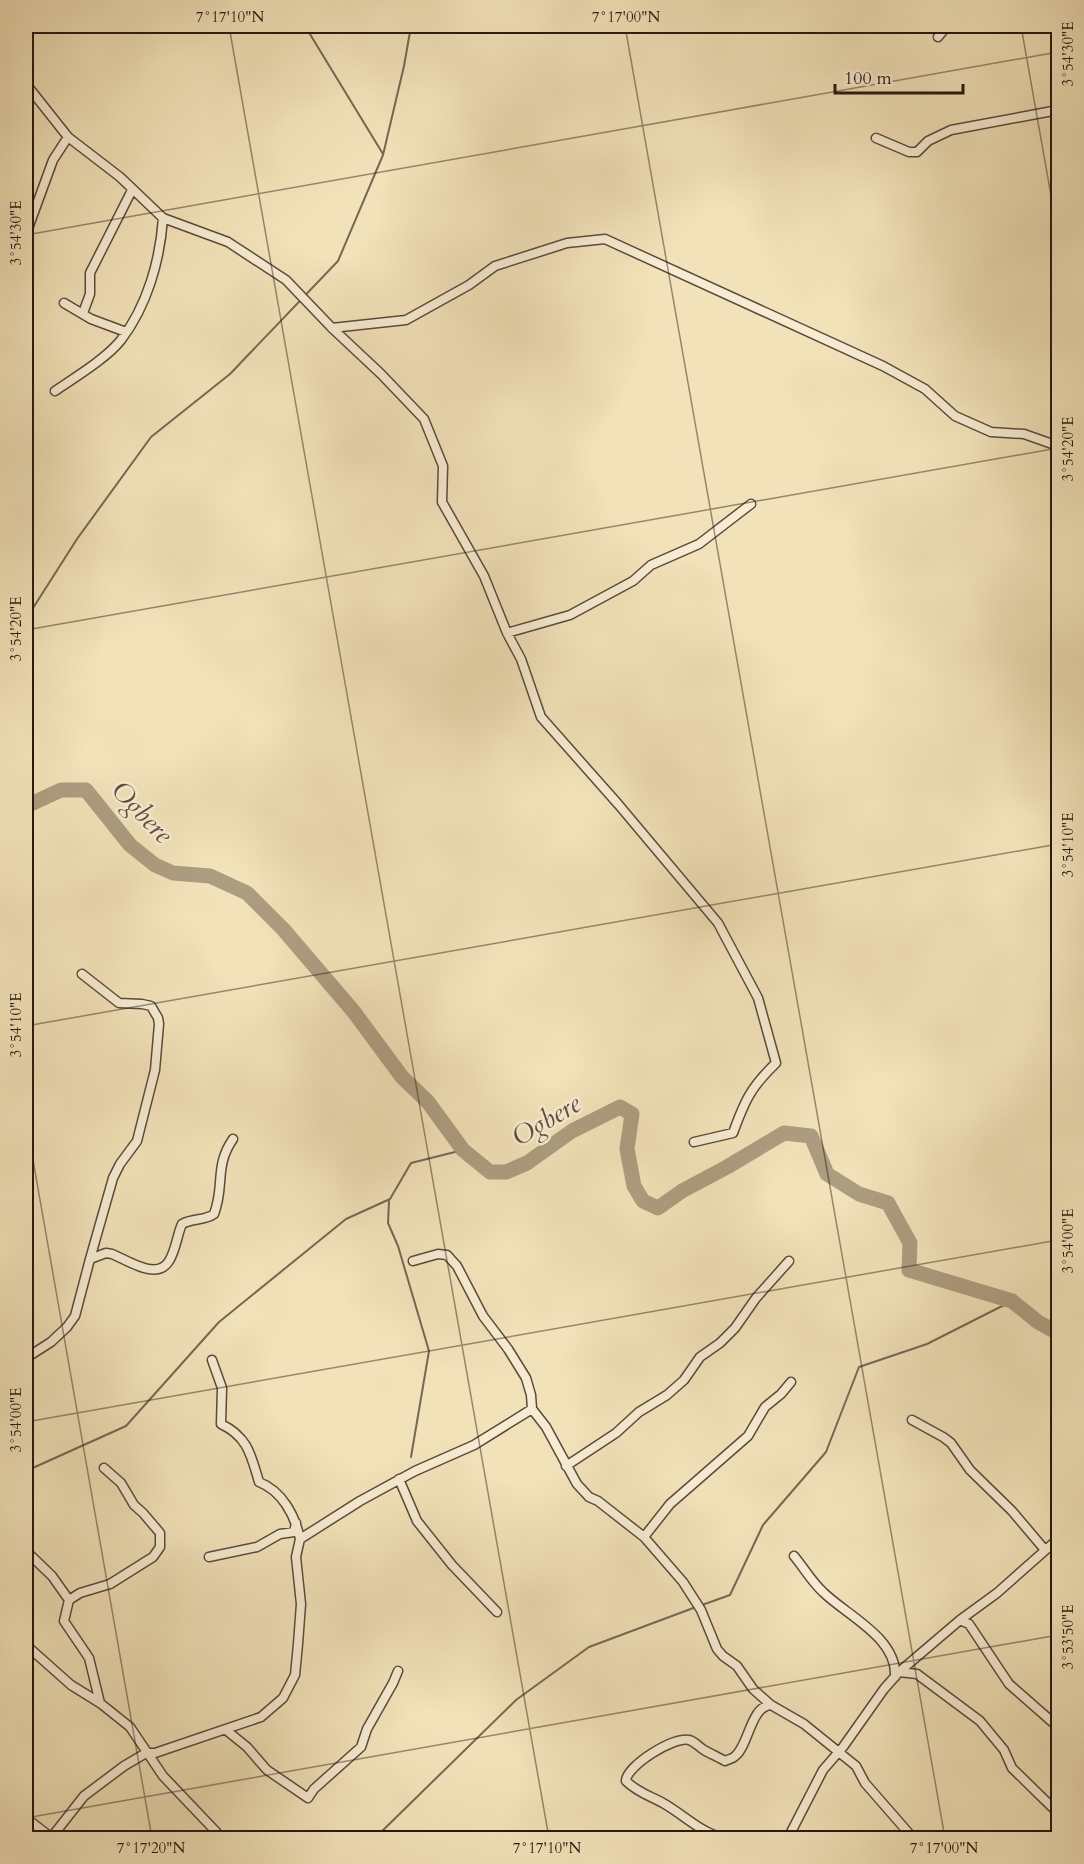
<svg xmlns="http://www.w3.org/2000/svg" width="1084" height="1864" font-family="Cardo,serif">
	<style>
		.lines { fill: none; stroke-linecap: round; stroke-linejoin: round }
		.stream { stroke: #776754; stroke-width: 2 }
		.river { stroke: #ad9d80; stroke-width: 15 }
		.street-casing { stroke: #5a4a3c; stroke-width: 11 }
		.street { stroke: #f7ecd2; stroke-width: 8 }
		.ticks { fill: none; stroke: #271712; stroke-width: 1.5; stroke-opacity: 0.45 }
		.labels { text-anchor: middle; stroke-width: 5; stroke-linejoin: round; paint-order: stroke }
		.water-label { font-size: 27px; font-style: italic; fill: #5d4d3e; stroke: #f7ecd2 }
		.neatline { fill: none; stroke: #271712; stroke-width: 2 }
		.ticks-label { font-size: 15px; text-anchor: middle; fill: #271712 }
	</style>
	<rect width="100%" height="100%" fill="#f2e2b9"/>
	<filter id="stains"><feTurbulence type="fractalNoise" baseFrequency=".00333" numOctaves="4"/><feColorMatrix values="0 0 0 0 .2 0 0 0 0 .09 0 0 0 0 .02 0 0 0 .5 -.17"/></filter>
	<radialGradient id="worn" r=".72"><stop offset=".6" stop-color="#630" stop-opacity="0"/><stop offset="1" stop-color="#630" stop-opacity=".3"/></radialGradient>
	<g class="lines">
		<path class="stream" d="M305 26 383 154
			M26 619 77 539 151 437 230 374 338 261 383 155 404 66 411 26
			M389 1201 388 1223 398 1246 429 1351 411 1457
			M26 1471 126 1426 219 1322 346 1219 390 1199 411 1163 463 1150
			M702 1605 730 1595 763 1525 826 1452 859 1367 927 1344 1012 1301
			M375 1838 516 1700 589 1647 696 1607"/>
		<path class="river" d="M26 803H33L61 790H86L130 845 155 865 173 873 210 876 247 893 283 929 354 1012 402 1077 428 1102 463 1150 490 1172H506L527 1163 572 1131 620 1107 632 1114 627 1149 634 1186 643 1201 658 1208 682 1191 727 1167 784 1133 811 1136 827 1174 859 1194 888 1203 910 1243 909 1270 1012 1301 1038 1322 1058 1333"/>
		<g class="street-casing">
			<path id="street" d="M938 37 947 26
				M26 84 68 137 120 177 163 218 228 242 286 280 332 328 381 374 424 419 443 466 442 502 484 576 507 633 521 659 541 717 618 804 718 923 758 998 776 1063C751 1087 745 1100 733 1133L694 1142
				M876 138 909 152H917L928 141 951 130 1058 110
				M26 234 53 160 68 137
				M64 303 91 319 126 332
				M83 313 90 294V273L132 190
				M332 328 406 320 469 285 495 266 567 243 605 239 883 366 925 389 955 416 991 432 1024 434 1058 446
				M55 391C74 378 107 358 121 340 147 306 160 261 163 218
				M507 633 570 615 633 581 651 565 699 544 751 504
				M82 974 119 1003 142 1004 151 1006 158 1018 159 1024 155 1070 137 1141 120 1164 113 1178 90 1259
				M413 1261 438 1254 447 1255 457 1266 483 1316 508 1349 526 1378 531 1395 532 1409 546 1427 577 1484 589 1497 598 1501 644 1537 683 1582 701 1610 717 1649 723 1656 737 1666 753 1689 771 1705
				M26 1358 51 1342 67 1327 75 1316 90 1259 106 1253 112 1254C127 1260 157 1281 169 1261 176 1250 177 1235 182 1224 193 1218 204 1221 214 1214 225 1186 214 1166 233 1139
				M212 1360 222 1388 221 1424C248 1437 251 1455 259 1482 282 1491 295 1515 300 1539
				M912 1420 943 1437 951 1443 970 1470 1012 1511 1045 1550
				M566 1466 616 1433 639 1412 667 1395 684 1380 700 1357 720 1343 735 1328 756 1298 789 1261
				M399 1479 417 1521 452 1565 497 1612
				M644 1537 670 1504 748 1436 765 1407 781 1394 791 1382
				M26 1551 52 1576 69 1600
				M794 1556C804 1568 812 1582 823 1592 846 1615 898 1638 895 1677
				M209 1557 257 1547 280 1534 294 1532 296 1523
				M960 1620 969 1624 1009 1684 1058 1727
				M26 1645 71 1685 100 1703 130 1727 163 1776 222 1838
				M899 1672 917 1674 980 1721 1004 1750 1012 1768 1058 1813
				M100 1703 89 1658 64 1621 69 1600 80 1593 110 1584 153 1557 160 1547V1533L143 1513 134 1505 121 1483 104 1468
				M226 1730 247 1747 267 1770 308 1798 314 1789 361 1747 367 1729 393 1683 398 1671
				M26 1818 52 1838
				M51 1838 84 1796 124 1766 146 1753H155L261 1717 283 1698 295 1675 298 1644 301 1604 296 1557 300 1539 360 1501 415 1471 474 1445 532 1409
				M723 1838C700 1832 684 1815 663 1803 650 1796 637 1792 626 1781 626 1766 674 1736 689 1740 694 1741 699 1747 704 1750 711 1754 718 1757 725 1761 727 1760 733 1758 734 1757 749 1747 750 1706 771 1705L804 1724 856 1766 865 1783 913 1838
				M788 1838 823 1770 843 1747 884 1689 899 1672 960 1620 997 1593 1058 1539"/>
		</g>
		<use href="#street" class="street"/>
	</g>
	<path class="ticks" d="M229 26 549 1838M625 26 945 1838M1021 26 1058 235M26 235 1058 52M26 630 1058 448M26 1026 1058 844M26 1120 152 1838M26 1422 1058 1240M26 1818 1058 1635"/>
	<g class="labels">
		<g class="water-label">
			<text transform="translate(142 812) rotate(46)" y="9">Ogbere</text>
			<text transform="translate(546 1120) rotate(-31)" y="9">Ogbere</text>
		</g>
	</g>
	<rect width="1084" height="1864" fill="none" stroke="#f2e2b9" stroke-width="66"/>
	<path d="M835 84v9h128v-9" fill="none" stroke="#271712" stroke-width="3"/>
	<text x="844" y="84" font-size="18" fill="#271712" stroke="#f7ecd2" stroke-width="4.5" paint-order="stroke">100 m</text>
	<rect x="33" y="33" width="1018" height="1798" class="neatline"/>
	<g class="ticks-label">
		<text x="230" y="22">7°17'10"N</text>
		<text x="626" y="22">7°17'00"N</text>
		<text transform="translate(1068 54) rotate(-90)" y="5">3°54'30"E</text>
		<text transform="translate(16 233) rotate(-90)" y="5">3°54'30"E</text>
		<text transform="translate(1068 449) rotate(-90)" y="5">3°54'20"E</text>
		<text transform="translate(16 629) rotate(-90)" y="5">3°54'20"E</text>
		<text transform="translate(1068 845) rotate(-90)" y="5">3°54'10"E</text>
		<text transform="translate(16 1025) rotate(-90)" y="5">3°54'10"E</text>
		<text transform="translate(1068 1241) rotate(-90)" y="5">3°54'00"E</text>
		<text transform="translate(16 1420) rotate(-90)" y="5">3°54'00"E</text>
		<text transform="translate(1068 1637) rotate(-90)" y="5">3°53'50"E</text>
		<text x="151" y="1853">7°17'20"N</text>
		<text x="547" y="1853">7°17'10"N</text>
		<text x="944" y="1853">7°17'00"N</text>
	</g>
	<rect width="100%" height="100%" filter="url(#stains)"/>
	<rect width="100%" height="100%" fill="url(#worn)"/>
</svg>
